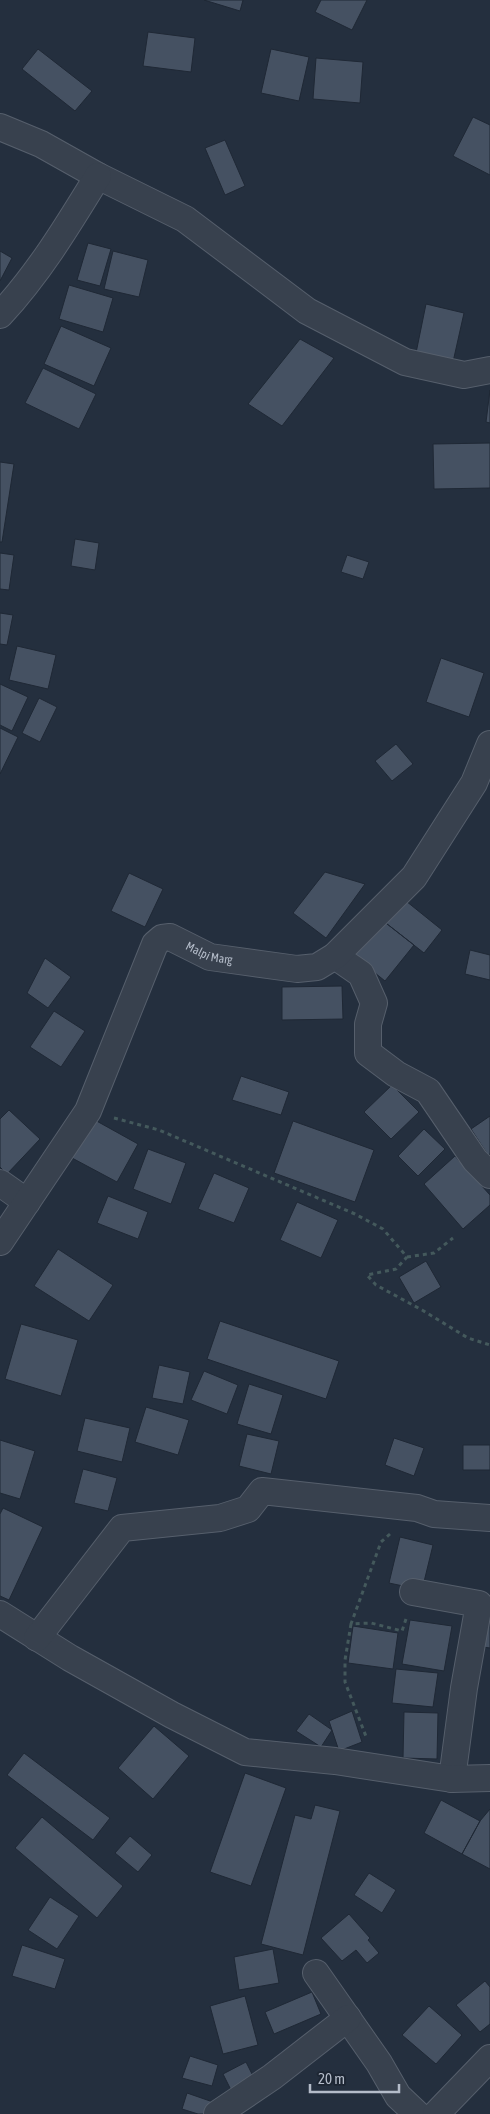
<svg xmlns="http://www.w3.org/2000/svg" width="490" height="2114" font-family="'Asap Condensed',sans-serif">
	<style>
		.building { fill: #455162; stroke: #1f2835 }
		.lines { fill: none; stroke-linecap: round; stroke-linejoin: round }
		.minor-casing { stroke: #565f6c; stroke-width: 28 }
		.path { stroke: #44595c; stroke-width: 3; stroke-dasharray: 4 4; stroke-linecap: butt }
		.minor { stroke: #38414e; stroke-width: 26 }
		.labels { text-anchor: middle; stroke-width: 4; stroke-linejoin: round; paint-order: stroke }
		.street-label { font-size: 12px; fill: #b4bcc9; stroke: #1d2633 }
	</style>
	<rect width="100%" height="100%" fill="#242f3e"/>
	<path class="building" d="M204 0H243L240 11Z
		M321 0H367L352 30 315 12Z
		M148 32 195 38 191 72 143 66Z
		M38 49 92 91 75 111 22 69Z
		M271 49 309 57 299 101 261 93Z
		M316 58 363 62 360 103 313 99Z
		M473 117 490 125V175L453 156Z
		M225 140 245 186 225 195 205 148Z
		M88 243 111 249 100 286 77 280Z
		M0 251 12 258 0 281Z
		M113 251 148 260 139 297 104 289Z
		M69 285 113 298 103 332 59 319Z
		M426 304 464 313 453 362 416 353Z
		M61 326 111 348 94 386 44 364Z
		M300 339 334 358 282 426 248 404Z
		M43 368 96 394 79 429 25 403Z
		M490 390V423L486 422Z
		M490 443V488L434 489 433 444Z
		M0 462 14 464 2 542H0Z
		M75 539 99 543 95 570 71 566Z
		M0 553 14 555 9 590 0 589Z
		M347 555 369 562 363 579 341 572Z
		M0 613 13 615 7 645 0 644Z
		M17 646 56 655 48 689 9 680Z
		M441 658 484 673 469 717 426 702Z
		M0 684 28 697 12 731 0 725Z
		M39 698 57 707 40 742 22 733Z
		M0 728 18 737 0 774Z
		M396 744 413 764 392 781 375 761Z
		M325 872 365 884 326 938 293 913Z
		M129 873 163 889 145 927 111 911Z
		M401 897 442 930 424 953 382 920Z
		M382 920 414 945 385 981 354 956Z
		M470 950 490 955V980L465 974Z
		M45 958 71 977 48 1008 27 993Z
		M342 986 343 1019 282 1020V987Z
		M54 1011 85 1031 61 1067 30 1047Z
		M241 1076 289 1092 281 1115 232 1100Z
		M392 1085 419 1112 391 1139 364 1112Z
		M9 1110 40 1139 7 1174 0 1167V1119Z
		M490 1116V1154L488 1155 471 1129Z
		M93 1119 138 1144 117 1182 72 1158Z
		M293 1121 374 1150 355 1202 274 1173Z
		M424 1129 445 1149 418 1176 398 1156Z
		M148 1149 186 1163 171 1204 133 1189Z
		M455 1156 490 1195V1205L463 1229 424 1184Z
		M214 1173 249 1188 234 1223 198 1209Z
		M108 1196 148 1212 138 1239 97 1223Z
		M297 1202 338 1220 321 1258 280 1240Z
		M58 1249 113 1285 89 1321 34 1286Z
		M426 1261 441 1287 414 1303 399 1277Z
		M220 1321 339 1361 326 1399 207 1359Z
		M21 1324 78 1340 61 1396 5 1379Z
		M159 1365 190 1372 183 1404 152 1398Z
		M204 1371 238 1385 227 1414 191 1400Z
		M249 1384 283 1395 271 1434 237 1424Z
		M146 1407 189 1420 178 1455 135 1442Z
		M85 1418 130 1428 122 1462 77 1451Z
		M247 1434 279 1441 271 1474 239 1466Z
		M394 1438 424 1448 414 1476 385 1465Z
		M0 1440 35 1451 20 1499 0 1493Z
		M463 1445H490V1470H463Z
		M83 1469 117 1478 108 1511 74 1503Z
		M3 1508 43 1527 9 1600 0 1596V1514Z
		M400 1537 433 1545 422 1590 389 1583Z
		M490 1606V1648L476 1646Z
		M410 1620 452 1626 444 1671 402 1664Z
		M353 1626 398 1633 393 1669 348 1663Z
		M396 1669 438 1673 433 1707 392 1703Z
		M352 1711 362 1742 339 1751 329 1721Z
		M404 1712 438 1713 437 1759 403 1758Z
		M309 1714 332 1730 321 1747 296 1731Z
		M154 1726 189 1756 153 1799 118 1768Z
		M24 1753 110 1818 93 1840 7 1775Z
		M245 1773 286 1788 251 1886 210 1872Z
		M441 1800 480 1821 462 1854 424 1833Z
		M315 1805 340 1811 303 1955 261 1944 295 1815 311 1819Z
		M490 1809V1869L462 1854 480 1821Z
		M42 1817 123 1886 97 1918 15 1848Z
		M130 1836 152 1855 138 1872 115 1853Z
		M369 1873 396 1890 382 1913 354 1895Z
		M50 1897 79 1916 57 1949 28 1930Z
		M349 1914 370 1938 368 1940 379 1953 367 1963 356 1950 342 1961 321 1938Z
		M22 1945 65 1959 55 1989 12 1976Z
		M273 1949 279 1983 239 1990 234 1957Z
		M485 1981 490 1987V2024L480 2032 456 2005Z
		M312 1992 321 2014 274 2034 265 2012Z
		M245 1996 258 2045 223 2054 210 2006Z
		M429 2006 462 2035 436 2064 402 2035Z
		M190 2056 218 2065 212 2086 182 2078Z
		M246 2062 254 2078 231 2090 223 2074Z
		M187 2093 213 2102 209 2114H198L182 2109Z"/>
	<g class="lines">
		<g class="minor-casing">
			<g id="minor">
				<path d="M0 127 41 144 98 176 185 219 307 311 405 362 464 375 490 370"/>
				<path d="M0 315C39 273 68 225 98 176"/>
				<path d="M335 956 361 974 374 1003 368 1024V1053L396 1074 428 1091 475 1160 490 1175"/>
				<path d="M0 1183 27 1202"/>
				<path id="s1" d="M0 1242 88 1111 155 944 162 938 170 937 210 957 297 969 317 967 335 956 414 877 474 783 490 744"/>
				<path d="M413 1592 479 1604 464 1688 452 1779"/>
				<path d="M0 1614 70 1658 172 1715 245 1752 335 1761 452 1779 490 1778"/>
				<path d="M37 1638 122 1528 220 1518 248 1509 262 1491 417 1508 434 1514 490 1518"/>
				<path d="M316 1973 379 2063 398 2096 417 2114"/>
				<path d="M217 2114 272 2077 348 2018"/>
				<path d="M436 2114 490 2058"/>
			</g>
		</g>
		<path class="path" d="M114 1118 159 1130 355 1214 383 1229 407 1257 396 1269 367 1275 376 1285 422 1310 468 1338 490 1345
			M407 1257 434 1253 453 1238
			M390 1534 381 1542 351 1624 371 1623 402 1631 406 1619
			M351 1624 345 1660V1682L367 1739"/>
		<use href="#minor" class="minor"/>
	</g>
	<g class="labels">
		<g class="street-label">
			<text dy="4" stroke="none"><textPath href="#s1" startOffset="398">Malpi Marg</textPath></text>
		</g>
	</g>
	<path d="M310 2084v8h89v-8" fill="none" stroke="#b4bcc9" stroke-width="2.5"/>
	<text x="318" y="2084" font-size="15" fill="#b4bcc9" stroke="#1d2633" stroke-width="4" paint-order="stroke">20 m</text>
</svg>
